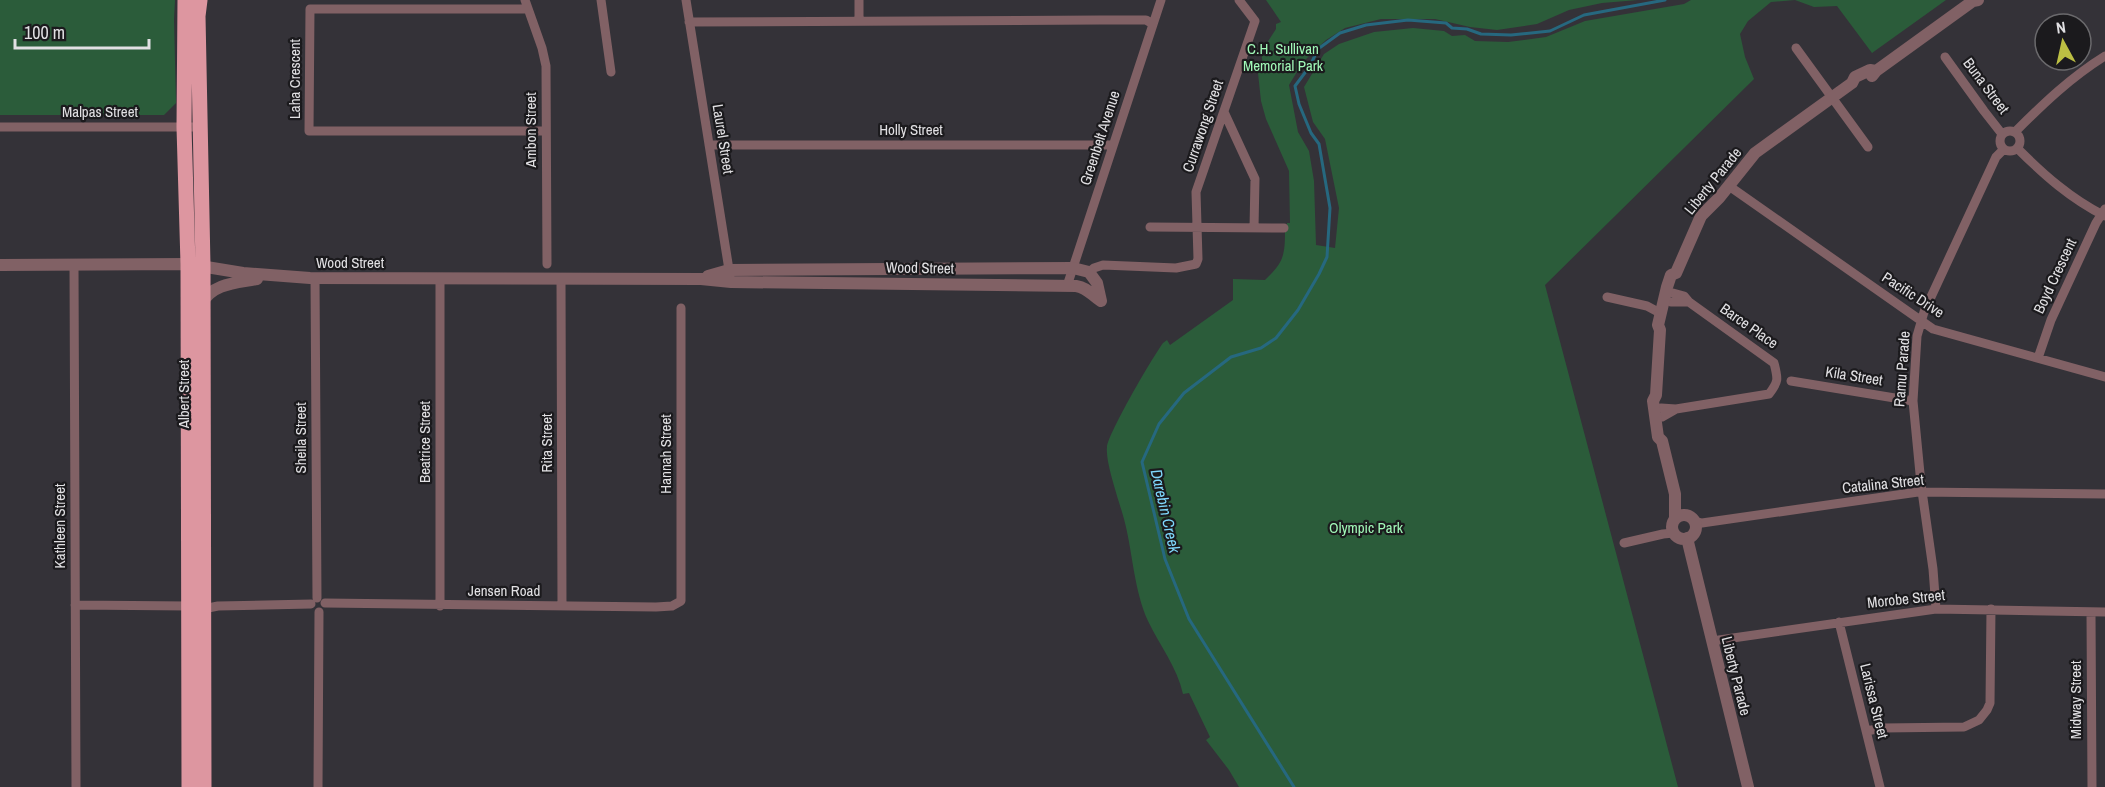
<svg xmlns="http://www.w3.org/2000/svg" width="2105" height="787" font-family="'Archivo Narrow',sans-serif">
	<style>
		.green { fill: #2b5c3a }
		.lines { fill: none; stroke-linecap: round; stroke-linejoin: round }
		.stream { stroke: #26687f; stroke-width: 3 }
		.minor { stroke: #816165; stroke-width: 9 }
		.tertiary { stroke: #816165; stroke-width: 12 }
		.trunk { stroke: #dd96a0; stroke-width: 15 }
		.labels { text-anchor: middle; stroke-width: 4.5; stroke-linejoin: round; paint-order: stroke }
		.park-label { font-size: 15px; fill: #a1f9b8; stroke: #1b1a1d }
		.street-label { font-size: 15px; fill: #e1e0e3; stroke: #1b1a1d }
		.water-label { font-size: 16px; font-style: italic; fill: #7fd8fc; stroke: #1b1a1d }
	</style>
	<rect width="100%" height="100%" fill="#343238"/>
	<path class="green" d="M0 0H175L174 19 176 103 164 115H0Z
		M1266 0H1638L1602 3 1569 10 1537 24 1497 30 1470 27 1435 19H1381L1345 28 1326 40 1303 62 1289 85 1298 132 1309 151 1314 181 1316 245 1335 248 1339 208 1325 139 1313 122 1304 87 1324 54 1339 44 1374 32 1413 28 1444 31 1452 36 1465 35 1475 41 1508 42 1546 37 1585 21 1684 4 1691 0H1946L1872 53 1837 6 1814 7 1795 0 1771 2 1748 21 1740 34 1745 57 1754 79 1545 285 1678 787H1239L1229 770 1206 740 1210 737 1189 693 1183 694C1177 667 1160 646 1148 621 1134 590 1133 555 1125 523 1121 506 1105 463 1107 447 1109 432 1152 358 1163 343L1167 340 1170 345 1233 300V279L1265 280C1283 263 1285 256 1285 232H1287V223H1290L1289 171 1266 119 1261 101 1258 73 1263 65 1261 52 1276 29V24L1281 22Z"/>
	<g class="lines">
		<path class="stream" d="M1294 787 1189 619 1165 559 1142 462 1159 424 1184 393 1231 357 1261 348 1276 338 1298 310 1319 274 1327 257 1330 208 1319 144 1311 133 1299 104 1295 86 1310 66 1318 49 1340 33 1366 25 1408 20 1446 23 1452 28 1467 29 1481 34 1511 35 1550 31 1584 15 1665 0"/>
		<path class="minor" d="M525 0 542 48 546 66 547 264
			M601 0 611 72
			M686 0 730 276
			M859 0V21
			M527 9H310L309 131H545
			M689 22 1100 20H1146L1153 24
			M1796 48 1868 147
			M1945 57 1984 111 2002 134
			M1224 112 1255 179 1254 228
			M0 127H200
			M2000 141a10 10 0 1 1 20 0a10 10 0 1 1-20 0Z
			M2015 132C2043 104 2071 77 2105 56
			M709 145H1113
			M2017 148C2044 175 2071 199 2105 216
			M1729 186 1933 329 2105 377
			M1150 227 1284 228
			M74 265 76 787
			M1089 272 1094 268 1103 265 1176 268 1196 264 1198 259 1196 192 1255 21 1239 0
			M315 278 317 598
			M440 278V606
			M561 279 562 606
			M1067 286 1161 0
			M1607 297 1647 306 1660 313
			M1671 302H1689
			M2038 358 2051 320 2096 223 2105 209
			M1791 381 1913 401
			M1661 408 1676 409 1769 394C1779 381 1778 379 1774 363L1689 302 1684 296 1673 293
			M1662 417 1676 409
			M1694 521 1702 523 1918 492 2105 494
			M1624 543 1663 534 1674 533
			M325 603 656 607 672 606 681 601V308
			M75 605 189 606
			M203 609 218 606 311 604
			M1936 609 1933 569 1921 484 1913 401 1917 336 1924 312 1996 157 2004 149
			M2091 613 2092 787
			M1839 622 1880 787
			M1712 641 1936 609 2105 612
			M1866 731 1883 728 1964 727 1979 720 1987 710 1990 703 1991 609
			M318 787 319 612"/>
		<path class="tertiary" d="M1872 76 1876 71 1973 1 1978 0
			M0 265 188 264 243 273 310 278 701 279 731 282 1076 286C1088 288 1091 295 1101 301
			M708 276 729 270 1073 268 1089 272 1097 283 1101 301
			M202 303C213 283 237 283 257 279
			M1672 527a12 12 0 1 1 24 0a12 12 0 1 1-24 0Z
			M1675 519V494L1662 441 1658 437 1653 401 1656 395 1660 330 1658 325 1667 287 1671 275 1676 273 1701 216 1719 198 1755 153 1852 83 1855 77 1870 70 1876 71
			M1687 538 1748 787"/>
		<path class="trunk" d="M185 0 184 127 188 264 189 787
			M200 0 198 16 203 266 204 787"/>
	</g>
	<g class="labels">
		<g class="park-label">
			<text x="1283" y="54">C.H. Sullivan<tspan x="1283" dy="17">Memorial Park</tspan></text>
			<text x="1366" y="533">Olympic Park</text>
		</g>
		<g class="street-label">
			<text transform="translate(295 79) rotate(-90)" y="5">Laha Crescent</text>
			<text transform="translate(1986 86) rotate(53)" y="5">Buna Street</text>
			<text x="100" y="117">Malpas Street</text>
			<text transform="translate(1203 126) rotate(-71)" y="5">Currawong Street</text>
			<text transform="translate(531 130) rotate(-90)" y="5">Ambon Street</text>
			<text x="911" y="135">Holly Street</text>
			<text transform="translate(1100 138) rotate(-72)" y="5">Greenbelt Avenue</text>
			<text transform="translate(723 139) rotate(81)" y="5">Laurel Street</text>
			<text transform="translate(1713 181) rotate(-51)" y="5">Liberty Parade</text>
			<text x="350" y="268">Wood Street</text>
			<text transform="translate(920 268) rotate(1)" y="5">Wood Street</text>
			<text transform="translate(2055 276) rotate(-65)" y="5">Boyd Crescent</text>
			<text transform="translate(1913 295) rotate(33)" y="5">Pacific Drive</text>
			<text transform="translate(1749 326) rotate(35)" y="5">Barce Place</text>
			<text transform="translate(1902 369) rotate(-86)" y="5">Ramu Parade</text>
			<text transform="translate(1854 376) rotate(9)" y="5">Kila Street</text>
			<text transform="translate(184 394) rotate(-90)" y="5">Albert Street</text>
			<text transform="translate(301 438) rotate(-90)" y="5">Sheila Street</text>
			<text transform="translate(425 442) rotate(-90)" y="5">Beatrice Street</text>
			<text transform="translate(547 443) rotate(-90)" y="5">Rita Street</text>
			<text transform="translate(666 454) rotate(-90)" y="5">Hannah Street</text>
			<text transform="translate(1883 484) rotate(-6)" y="5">Catalina Street</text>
			<text transform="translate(60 526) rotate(-90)" y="5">Kathleen Street</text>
			<text x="504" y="596">Jensen Road</text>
			<text transform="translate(1906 599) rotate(-6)" y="5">Morobe Street</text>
			<text transform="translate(1736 676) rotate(76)" y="5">Liberty Parade</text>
			<text transform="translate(2076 700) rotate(-90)" y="5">Midway Street</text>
			<text transform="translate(1874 701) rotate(76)" y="5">Larissa Street</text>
		</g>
		<g class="water-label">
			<text transform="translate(1166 511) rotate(77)" y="6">Darebin Creek</text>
		</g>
	</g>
	<g transform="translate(2063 42) rotate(352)"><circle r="28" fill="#1b1a1d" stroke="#6a696c" stroke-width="1.5"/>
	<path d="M0-4.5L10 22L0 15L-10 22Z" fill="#bcbf43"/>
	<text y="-9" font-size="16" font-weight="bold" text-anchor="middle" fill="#e1e0e3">N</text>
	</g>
	<path d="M15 39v9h134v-9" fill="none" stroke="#e1e0e3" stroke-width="3"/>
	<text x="24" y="39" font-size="18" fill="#e1e0e3" stroke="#1b1a1d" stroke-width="4.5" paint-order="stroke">100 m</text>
</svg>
